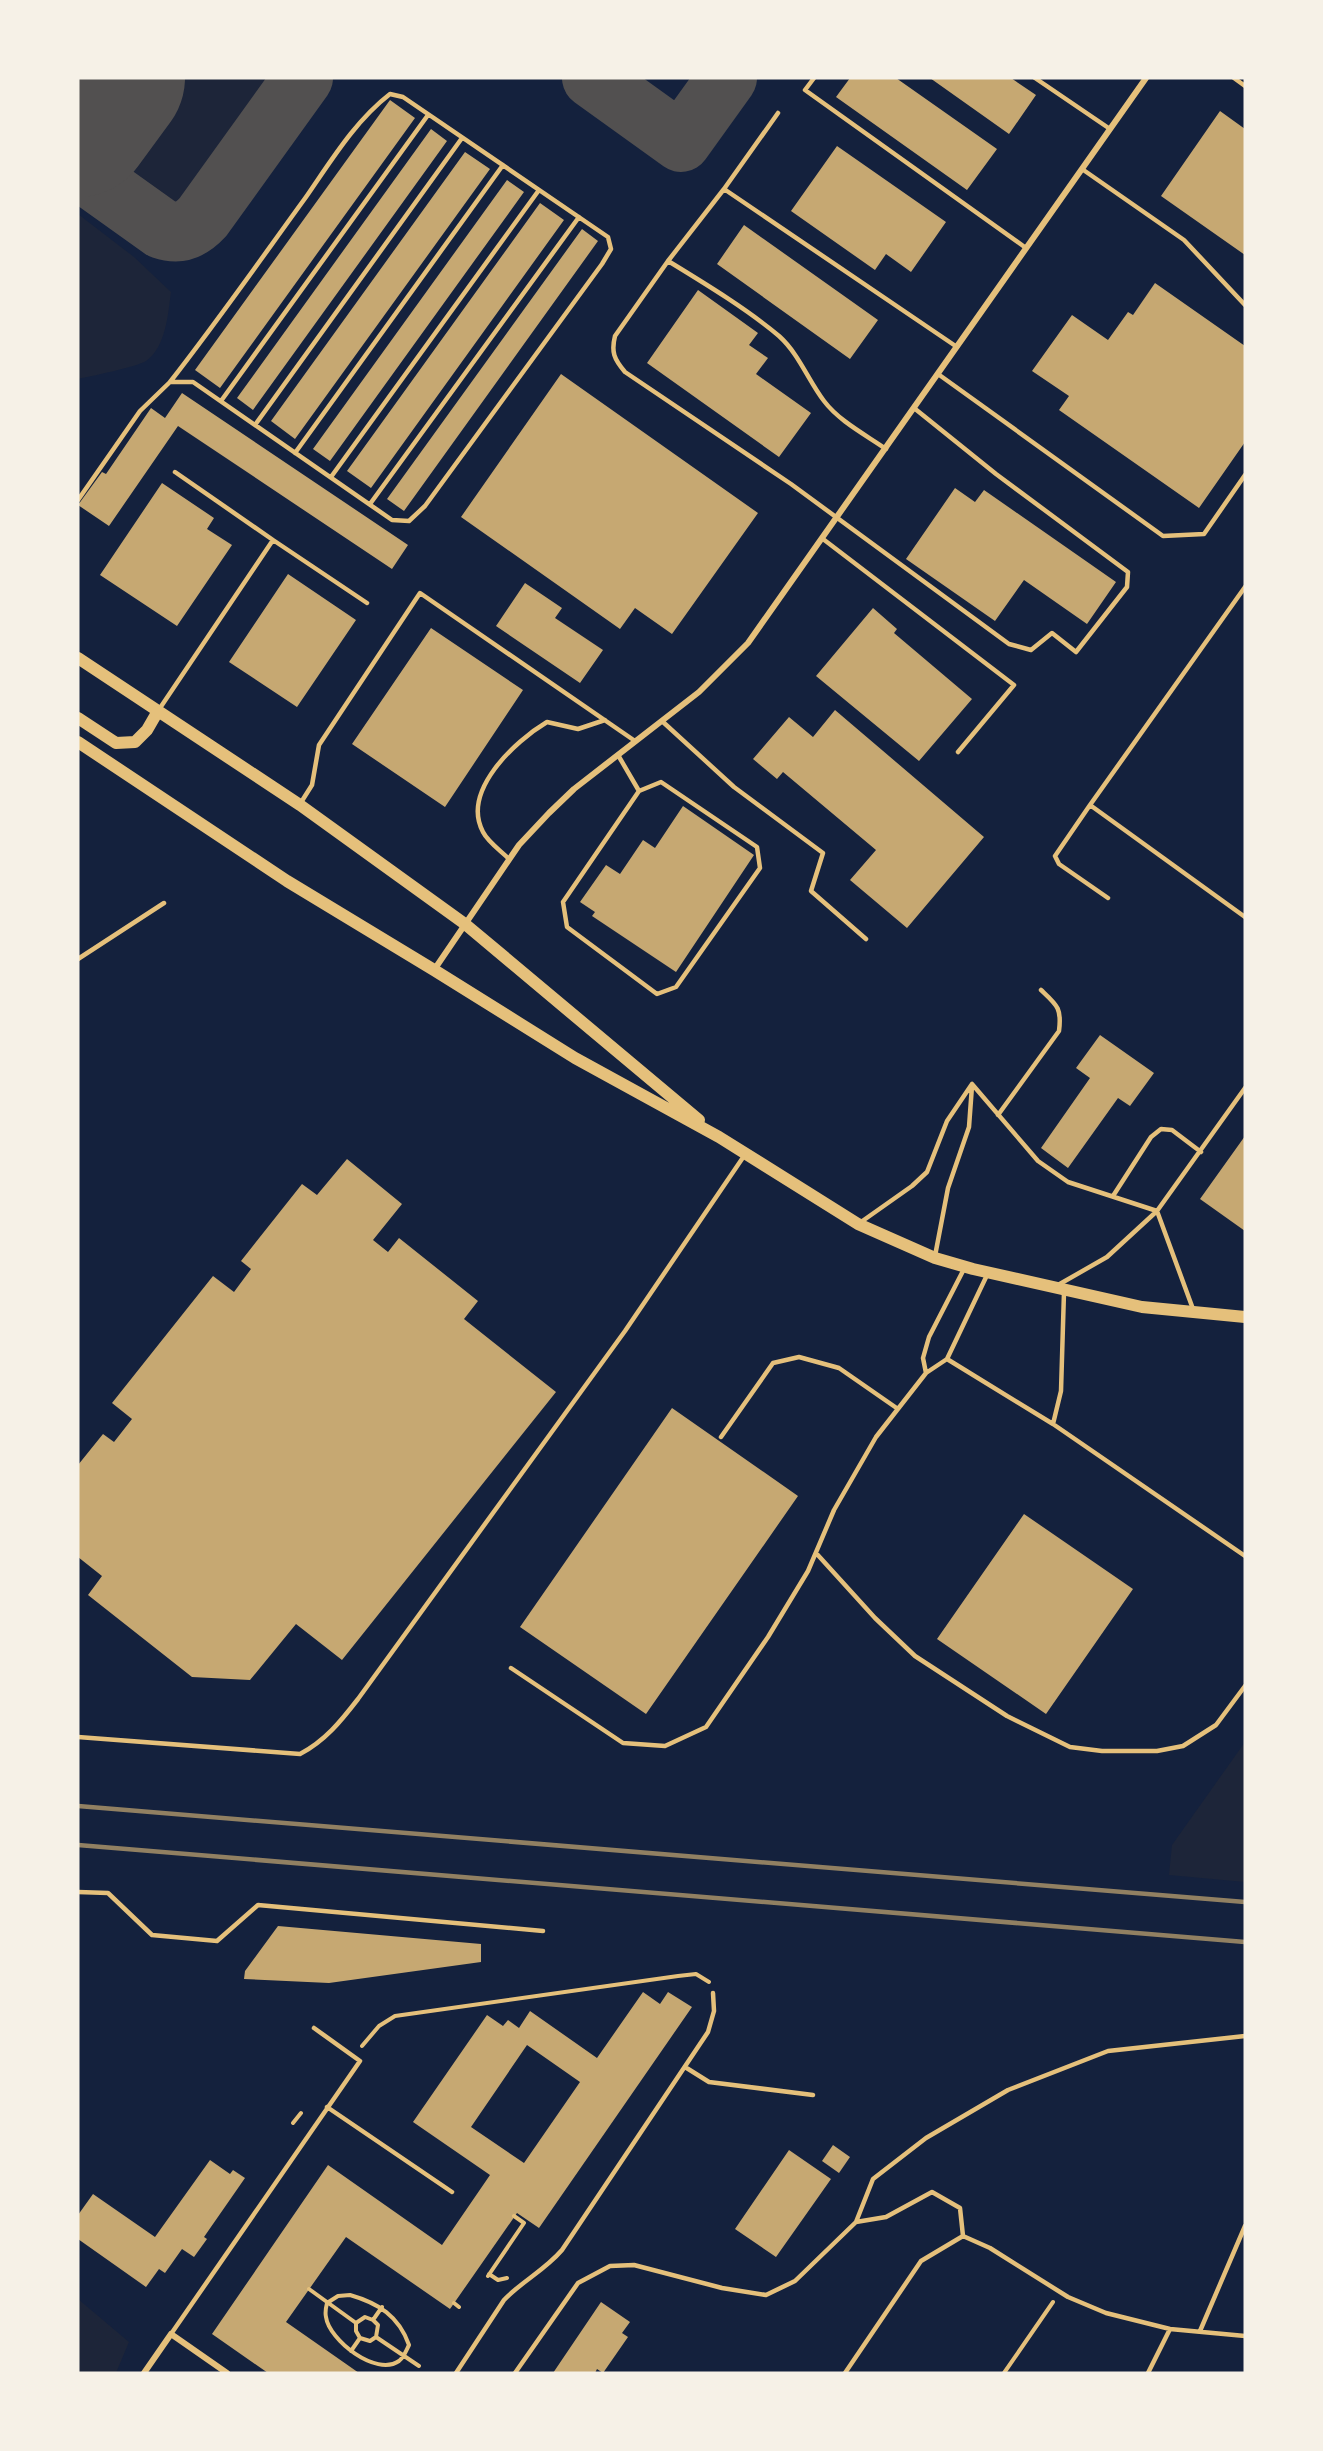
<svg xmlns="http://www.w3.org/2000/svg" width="1323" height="2451" font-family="'Zilla Slab',serif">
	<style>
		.green { fill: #1d2539 }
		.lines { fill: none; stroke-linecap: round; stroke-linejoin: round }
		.taxiway { stroke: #525050; stroke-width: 60 }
		.runway { stroke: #525050; stroke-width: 148 }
		.building { fill: #c6a872; fill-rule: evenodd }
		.path { stroke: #e5c07b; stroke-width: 4 }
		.service { stroke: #e5c07b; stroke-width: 4.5 }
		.minor { stroke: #e5c07b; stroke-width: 6 }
		.secondary { stroke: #e5c07b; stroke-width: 12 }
		.rail { stroke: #918062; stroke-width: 4.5 }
	</style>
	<rect width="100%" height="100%" fill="#14213d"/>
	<path class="green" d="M148 78H287L217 176 180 215 132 192 96 159 94 153Z
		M78 214 134 257 171 292C168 314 166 347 146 361 136 367 92 376 78 379Z
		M1245 1742V1882L1169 1875 1172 1845Z
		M78 2299 129 2342 116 2373H78Z"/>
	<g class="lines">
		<path class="taxiway" d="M592 78 681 142 727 78
			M78 169 162 229C180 235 191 230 203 217L303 78"/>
		<path class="runway" d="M78 123 111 78"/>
	</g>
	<path class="building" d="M850 78H896L997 149 967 190 836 97Z
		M930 78H1011L1036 95 1009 134Z
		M390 100 415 118 220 388 195 370Z
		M1220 111 1245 129V255L1161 196Z
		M431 129 447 141 253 410 237 398Z
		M837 146 946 222 911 272 886 254 875 270 791 211Z
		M465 152 490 169 295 439 271 421Z
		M507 180 524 192 330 461 313 449Z
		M540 203 564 220 371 488 347 471Z
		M744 225 878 320 850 359 717 264Z
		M582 229 598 241 404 511 387 499Z
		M1155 283 1245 346V442L1199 508 1059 410 1069 396 1032 371 1072 315 1108 340 1128 312 1133 315Z
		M698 290 758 333 749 345 768 358 756 374 811 413 779 457 647 363Z
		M561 374 758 513 672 634 635 608 620 629 461 517Z
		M182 393 408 545 392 569 178 426 109 526 78 505 102 472 106 474 151 408 165 418Z
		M162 483 214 518 207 529 232 545 177 626 100 575Z
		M955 488 975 502 984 490 1116 582 1087 624 1024 580 995 621 906 559Z
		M288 574 356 620 297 707 229 662Z
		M525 583 562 608 555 618 603 650 580 683 496 626Z
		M873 608 897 629 894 633 972 699 919 761 816 676Z
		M431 628 523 690 445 807 352 744Z
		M835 710 984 837 907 928 850 880 876 850 783 772 777 779 753 759 789 717 813 737Z
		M683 806 754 855 676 972 592 916 595 912 580 902 606 865 620 874 643 840 655 848Z
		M1100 1035 1154 1073 1130 1106 1118 1098 1068 1168 1041 1148 1090 1078 1076 1068Z
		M1245 1136V1231L1200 1199Z
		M347 1159 402 1204 373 1240 388 1252 399 1238 478 1301 464 1319 556 1392 342 1660 296 1624 250 1680 192 1677 88 1595 102 1576 78 1557V1465L103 1434 114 1442 132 1419 112 1403 213 1276 234 1292 251 1269 241 1261 302 1184 317 1195Z
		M672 1408 798 1496 646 1714 520 1627Z
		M1024 1514 1133 1589 1046 1714 937 1639Z
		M278 1926 481 1944V1962L329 1983 244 1979 245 1971Z
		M643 1992 660 2004 668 1992 692 2007 539 2228 517 2213 450 2309 346 2237 286 2322 359 2373H268L212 2334 328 2165 442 2245 490 2175 413 2122 487 2015 503 2026 508 2020 519 2028 530 2011 597 2058ZM527 2045 580 2082 524 2163 471 2127Z
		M833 2145 850 2157 839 2173 822 2161Z
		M789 2150 831 2179 776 2257 735 2229Z
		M210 2160 230 2174 233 2170 245 2178 204 2237 207 2239 194 2257 182 2249 165 2273 159 2269 146 2287 78 2239V2215L93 2194 155 2237Z
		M601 2302 630 2322 622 2333 628 2337 603 2373 597 2369 595 2373H553Z"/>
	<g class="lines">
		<path class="path" d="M362 2046 379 2026 395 2016 678 1976 696 1974 709 1982
			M293 2123 301 2113
			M489 2274 498 2280 507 2278
			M488 2276 524 2223 514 2216
			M309 2289 356 2323
			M350 2295C378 2303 399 2316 409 2345 406 2351 404 2357 399 2361 376 2377 329 2340 326 2317 325 2313 326 2307 327 2303L338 2296Z
			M454 2303 459 2307
			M376 2337 419 2366
			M360 2338 370 2341 376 2337 378 2325 373 2320
			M351 2351 360 2338 356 2331V2323L365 2317 373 2320 382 2307
			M1004 2373 1053 2302"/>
		<path class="service" d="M814 78 805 90 1026 248
			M1035 78 1110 129
			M1234 78 1245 86
			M778 113 724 189 957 347
			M1082 169 1184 240 1245 305
			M668 261 724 189
			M938 374 1163 536 1204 534 1245 475
			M221 401 428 115
			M255 425 462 138
			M886 449C866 435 839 421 824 401 808 380 799 354 779 336 747 309 704 283 668 261L615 336C611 352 614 359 625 372L791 484 1009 644 1031 650 1052 633 1076 652 1127 587 1128 572 996 474 914 408
			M295 453 503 165
			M331 477 539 190
			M78 500 140 411 170 382H193L392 520 409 521 425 506 602 264 611 249 608 237 403 97 390 94C355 121 331 161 306 197 261 259 217 322 170 382
			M370 504 579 217
			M823 539 1014 685 958 752
			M273 540 367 603
			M1245 587 1090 805 1245 917
			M158 711 273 540 175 472
			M663 722 734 787 823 853 811 891 866 939
			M618 755 639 791 563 902 567 927 657 994 676 987 760 868 757 847 661 782 639 791
			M300 804 312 785 319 745 420 593 635 741
			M1090 805 1055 856 1059 864 1108 898
			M509 859C501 851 488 842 483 832 461 791 515 741 547 722L578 729 605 720
			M78 959 164 903
			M972 1084 1038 1161 1068 1182 1157 1211 1245 1088
			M998 1115 1059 1031C1062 1008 1057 1005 1041 990
			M1113 1196 1151 1137 1161 1129 1172 1130 1201 1152
			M861 1222 912 1186 927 1172 947 1121 972 1084
			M935 1256 948 1188 969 1127 972 1086
			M964 1269 929 1337 923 1358 926 1373 947 1359 988 1273
			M1058 1285 1107 1257 1157 1211 1193 1309
			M947 1359 1053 1424 1061 1391 1064 1292
			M1053 1424 1245 1556
			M721 1437 773 1363 799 1357 839 1368 898 1409
			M816 1553 875 1618 915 1656 1007 1716 1070 1747 1102 1751H1157L1183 1746 1216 1725 1245 1686
			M511 1668 623 1743 665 1746 706 1727 768 1637 808 1571 834 1510 876 1437 926 1373
			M78 1737 300 1754C325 1741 341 1721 358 1699L625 1331 744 1156
			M78 1892 108 1893 152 1935 217 1941 258 1905 543 1931
			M685 2067 709 2082 813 2095
			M327 2107 452 2192
			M856 2222 873 2179 926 2138 1008 2090 1108 2051 1245 2036
			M1200 2331 1245 2226
			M171 2334 360 2061 314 2028
			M456 2373 504 2300C522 2281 544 2271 562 2250L708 2032 714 2011 713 1993
			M515 2373 578 2283 610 2266 634 2265 722 2288 766 2295 795 2281 856 2222 886 2217 932 2192 960 2208 963 2236 990 2248 1068 2297 1106 2313 1170 2329 1245 2336
			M845 2373 921 2261 963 2236
			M1148 2373 1170 2329"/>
		<path class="minor" d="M434 970 519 845 549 813 574 789 699 692 748 643 1146 78
			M144 2373 171 2334 227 2373"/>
		<path class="secondary" d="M78 658 300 805 465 924 699 1120
			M78 718 116 743 135 742 147 730 158 711
			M78 742 287 881 434 970 575 1058 719 1137 858 1224 935 1258 973 1269 1142 1307 1245 1317"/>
		<path class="rail" d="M78 1806 1245 1902
			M78 1845 1245 1942"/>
	</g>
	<rect width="1323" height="2451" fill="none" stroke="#f6f1e7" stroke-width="159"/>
</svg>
